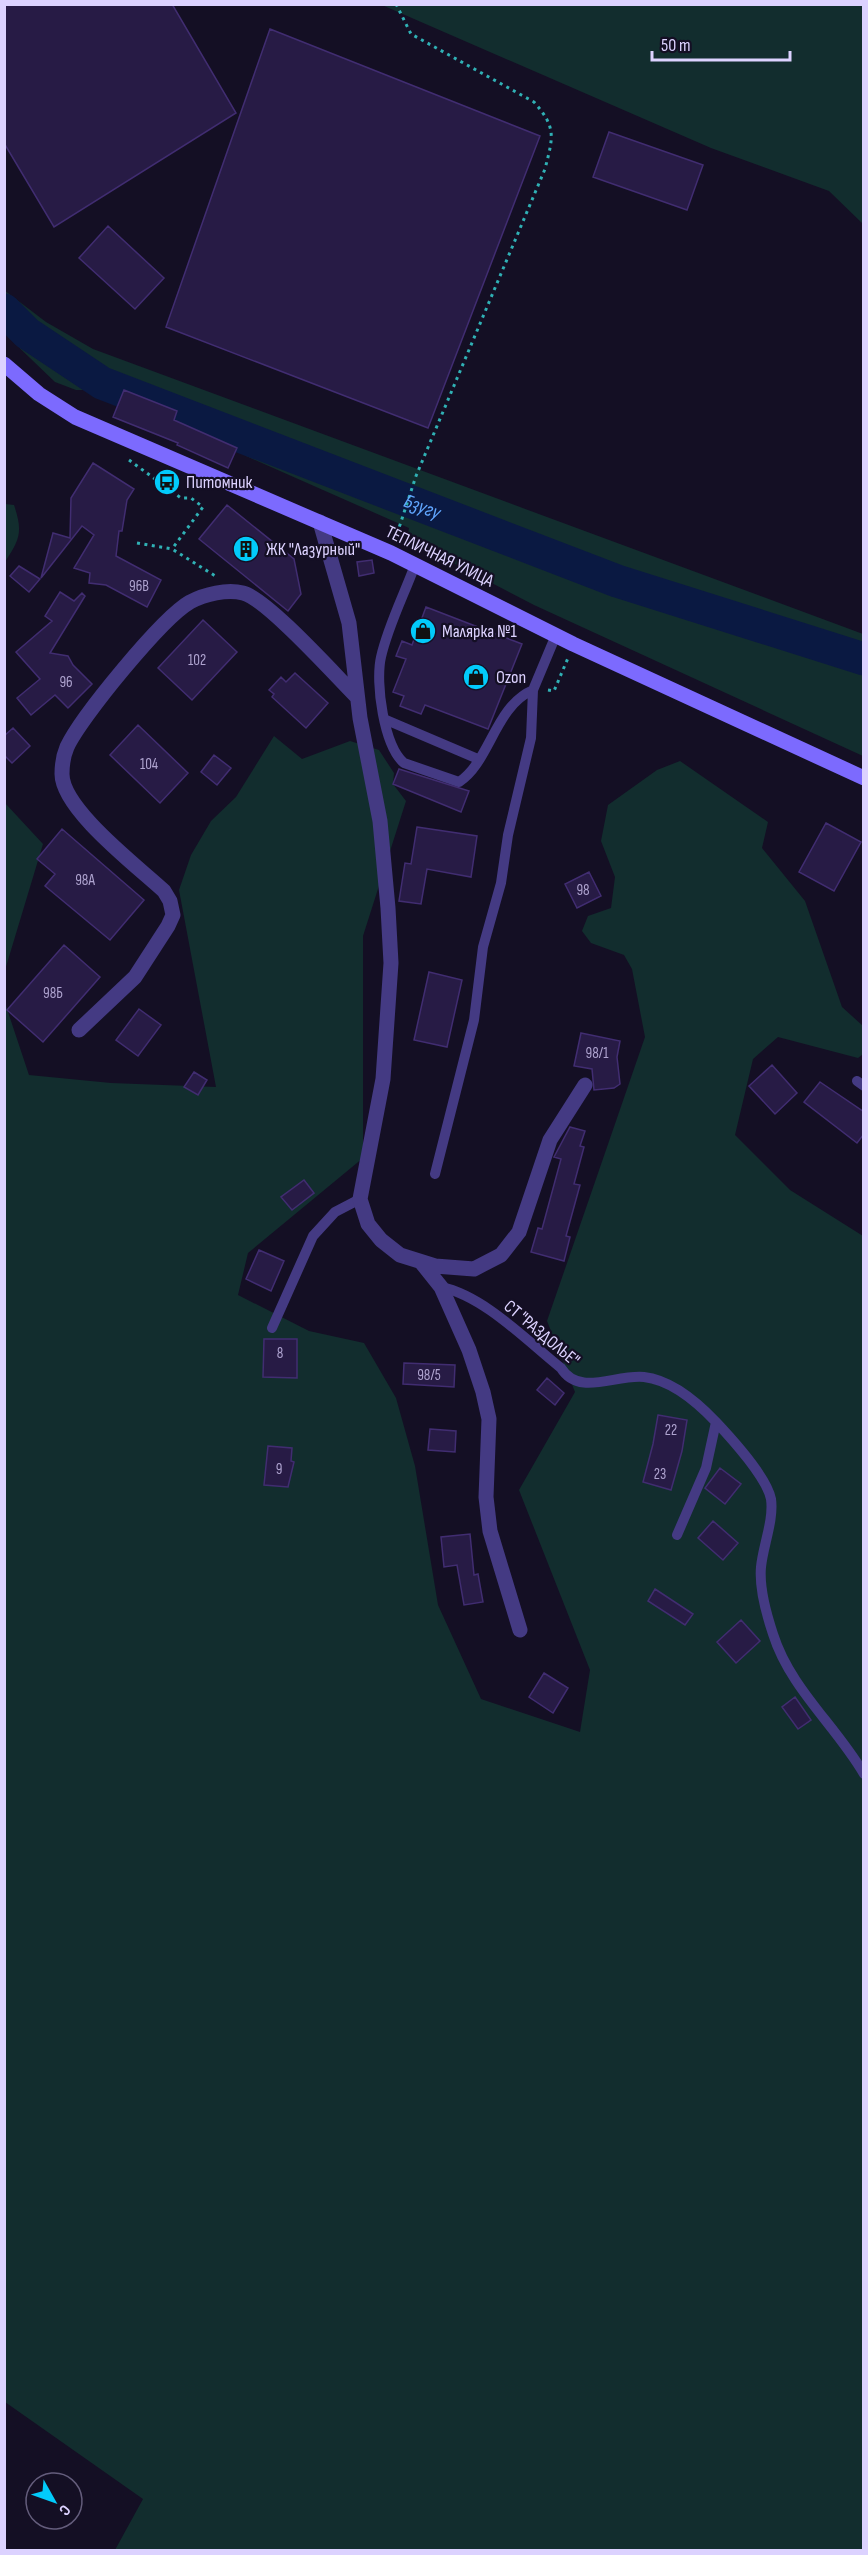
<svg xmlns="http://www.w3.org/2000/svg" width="868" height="2555" font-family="'Sofia Sans Condensed',sans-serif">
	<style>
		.green { fill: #122d2e }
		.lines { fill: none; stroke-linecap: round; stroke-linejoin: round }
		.river { stroke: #0a1942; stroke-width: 33 }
		.building { fill: #271b45; stroke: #412d71; stroke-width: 1.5 }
		.path { stroke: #30b1b5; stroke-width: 3; stroke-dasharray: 3 4.5; stroke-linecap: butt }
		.lane { stroke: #443a83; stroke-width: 10 }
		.street { stroke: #443a83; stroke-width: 15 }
		.secondary { stroke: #7c6afe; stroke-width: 15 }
		.labels { text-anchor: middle; stroke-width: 4.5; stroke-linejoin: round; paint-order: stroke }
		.number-label { font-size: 15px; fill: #afa4d0 }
		.poi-label { font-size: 18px; fill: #dcd2ff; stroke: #140f24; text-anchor: start }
		.street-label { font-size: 18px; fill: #dcd2ff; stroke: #140f24 }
		.water-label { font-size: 20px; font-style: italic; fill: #61a6fe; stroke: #140f24 }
	</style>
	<rect width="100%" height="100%" fill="#140f24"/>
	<path class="green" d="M382 5H863V224L829 191 711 148Z
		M4 290 46 322 93 349 863 634V756L534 605 407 539 409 528 246 456 189 415 107 390H76L55 382 5 334Z
		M5 504 14 505C23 532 20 539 5 562Z
		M274 736 302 759 350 741 379 750 394 773 393 784 406 801 363 936V1158L248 1253 238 1295 309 1331 364 1343 396 1398 415 1466 438 1605 481 1699 580 1732 590 1670 519 1490 575 1392 547 1321 645 1037 632 969 624 955 591 943 582 931 588 916 611 908 615 877 601 841 608 805 657 770 680 761 768 822 762 848 805 901 842 1007 863 1026V1054L858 1058 778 1037 753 1059 735 1135 790 1190 863 1236V2550H115L143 2499 5 2402 4 1000 29 1075 111 1083 216 1087 179 890 191 855 211 821 236 797Z
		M5 803 43 844 5 970Z"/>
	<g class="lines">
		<path class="river" id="s1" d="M4 310 27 333 102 383 617 581 864 659"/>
	</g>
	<path class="building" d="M4 4H172L236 113 54 227 4 143Z
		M270 29 540 136 428 428 166 327Z
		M609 132 703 165 687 210 593 177Z
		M108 226 164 278 135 309 79 258Z
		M124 390 177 411 174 420 237 448 228 468 177 445 178 443 113 417Z
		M93 463 134 489 127 500 122 531H119L116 556 161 580 147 607 106 585 89 583 90 573 74 568 94 535 82 526 41 578 53 533 70 538 71 498Z
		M227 505 294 559 301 594 288 611 199 539Z
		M372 560 374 573 359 576 357 562Z
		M19 566 40 579 29 592 10 576Z
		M60 592 74 601 82 593 85 596 50 653 68 656 73 665 92 684 68 708 55 695 31 715 17 698 40 679 16 652 52 621 45 616Z
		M426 607 522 644 488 729 425 705 421 714 400 706 404 696 393 692 406 659 396 656 402 641 412 645Z
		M203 620 237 652 192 700 158 668Z
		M295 673 328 703 306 728 272 697 274 694 269 690 281 677 286 682Z
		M138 725 188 773 160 803 110 755Z
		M13 728 30 746 12 763 4 755V736Z
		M214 755 231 768 217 785 201 772Z
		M399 769 469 791 461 812 393 784Z
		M826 823 861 842 834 891 799 872Z
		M417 827 477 836 471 877 427 869 421 904 399 901 405 863 411 864Z
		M62 829 144 900 110 940 45 886 55 874 37 859Z
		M589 872 601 896 577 908 565 884Z
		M64 945 100 977 43 1042 7 1010Z
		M429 972 462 980 447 1047 414 1040Z
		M139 1009 161 1025 138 1056 116 1040Z
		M581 1033 620 1041 617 1057 620 1084 614 1088 594 1090 592 1069 574 1066Z
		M772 1065 797 1093 775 1114 749 1086Z
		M194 1072 207 1080 198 1095 184 1087Z
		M820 1082 864 1112V1134L857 1143 804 1102Z
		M570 1127 585 1131 580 1146 584 1147 574 1184 580 1185 566 1236 570 1237 564 1261 531 1252 538 1228 542 1229 561 1159 554 1157Z
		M304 1180 314 1193 292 1210 281 1197Z
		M259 1250 284 1261 271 1291 246 1279Z
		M264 1339H297V1378L263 1377Z
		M404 1363 455 1365 454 1387 403 1384Z
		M547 1378 564 1393 555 1405 537 1390Z
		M658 1415 687 1420 682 1451 671 1490 643 1482 653 1444Z
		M430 1429 456 1431 455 1452 428 1450Z
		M268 1446 292 1448 291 1461 294 1462 288 1487 264 1485Z
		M720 1468 741 1484 725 1504 705 1488Z
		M713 1521 738 1543 723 1560 698 1538Z
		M470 1534 474 1575 478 1574 483 1602 464 1605 457 1565 444 1567 441 1537Z
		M655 1589 693 1614 685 1625 648 1601Z
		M741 1620 760 1641 736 1663 717 1642Z
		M544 1673 568 1688 553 1713 529 1697Z
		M795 1697 811 1720 798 1729 782 1707Z"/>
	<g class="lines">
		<path class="path" d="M396 4 411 34 534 102C557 128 553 137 545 169L416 476 396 537
			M129 460 181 498H191L203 507 172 549
			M137 543 172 549 217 577
			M548 690 554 691 568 658"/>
		<path class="lane" d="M415 565C404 595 388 626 381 657 375 683 384 746 404 763L459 782C490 762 495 706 533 690
			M384 719 478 759
			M857 1081 864 1086
			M435 1174 474 1020 483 947 501 883 508 835 531 738 533 690 556 635
			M441 1287C484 1296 526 1340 561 1368 579 1397 615 1374 644 1377 671 1380 698 1403 716 1422 732 1439 767 1478 771 1499 774 1520 763 1546 761 1567 759 1588 766 1613 773 1634 790 1688 836 1726 864 1774
			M272 1328 313 1236 335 1212 360 1199
			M677 1535 706 1468 716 1422"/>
		<path class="street" d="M320 522 349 623 360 718 380 821 388 908 391 963 383 1079 360 1199 368 1224 381 1240 400 1255 435 1266 474 1269 501 1255 519 1232 550 1140 585 1085
			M79 1030 135 977 168 926 173 915 170 901 164 891C137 866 62 809 62 774 62 766 64 754 67 747 81 717 162 618 190 602 205 594 227 589 243 593 267 599 336 676 357 697
			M421 1262 441 1287 469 1350 483 1392 489 1419 486 1497 490 1531 520 1630"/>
		<path class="secondary" d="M4 364 39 394 75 417 391 553 573 644 864 778"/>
	</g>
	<defs>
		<g id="bus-disc" transform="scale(1.35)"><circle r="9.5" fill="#02cbfb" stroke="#140f24"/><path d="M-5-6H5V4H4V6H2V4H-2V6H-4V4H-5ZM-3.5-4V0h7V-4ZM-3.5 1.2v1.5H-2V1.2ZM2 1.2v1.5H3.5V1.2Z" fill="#111"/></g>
		<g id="building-disc" transform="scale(1.35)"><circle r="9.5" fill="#02cbfb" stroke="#140f24"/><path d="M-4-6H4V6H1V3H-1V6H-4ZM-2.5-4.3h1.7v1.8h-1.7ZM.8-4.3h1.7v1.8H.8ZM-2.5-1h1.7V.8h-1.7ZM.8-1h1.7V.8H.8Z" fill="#111"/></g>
		<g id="shop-disc" transform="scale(1.35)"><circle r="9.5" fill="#02cbfb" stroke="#140f24"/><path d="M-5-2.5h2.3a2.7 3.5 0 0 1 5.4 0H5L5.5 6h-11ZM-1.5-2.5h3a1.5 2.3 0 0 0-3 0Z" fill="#111"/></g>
	</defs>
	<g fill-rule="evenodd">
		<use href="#bus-disc" x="167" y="482"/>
		<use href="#building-disc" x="246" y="549"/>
		<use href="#shop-disc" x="423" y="631"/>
		<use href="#shop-disc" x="476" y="677"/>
	</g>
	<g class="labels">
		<g class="number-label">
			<text x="139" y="591">96В</text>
			<text x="197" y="665">102</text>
			<text x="66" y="687">96</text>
			<text x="149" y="769">104</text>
			<text x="85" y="885">98А</text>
			<text x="583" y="895">98</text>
			<text x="53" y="998">98Б</text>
			<text x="597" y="1058">98/1</text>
			<text x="280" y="1358">8</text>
			<text x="429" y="1380">98/5</text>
			<text x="671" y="1435">22</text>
			<text x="279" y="1474">9</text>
			<text x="660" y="1479">23</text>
		</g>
		<g class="poi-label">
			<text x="186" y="488">Питомник</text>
			<text x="266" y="555">ЖК "Лазурный"</text>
			<text x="442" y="637">Малярка №1</text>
			<text x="496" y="683">Ozon</text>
		</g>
		<g class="street-label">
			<text transform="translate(440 556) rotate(26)" y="6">ТЕПЛИЧНАЯ УЛИЦА</text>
			<text transform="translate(542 1333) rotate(40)" y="6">СТ "РАЗДОЛЬЕ"</text>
		</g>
		<g class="water-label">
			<text dy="7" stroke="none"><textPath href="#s1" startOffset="466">Бзугу</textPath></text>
		</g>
	</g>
	<rect width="868" height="2555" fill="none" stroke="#dcd2ff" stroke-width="12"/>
	<g transform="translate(54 2501) rotate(130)"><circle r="28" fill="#140f24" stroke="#645d7c" stroke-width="1.5"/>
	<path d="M0-4.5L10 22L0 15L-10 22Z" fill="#02cbfb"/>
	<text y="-9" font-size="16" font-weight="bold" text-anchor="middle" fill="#dcd2ff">С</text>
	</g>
	<path d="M652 51v9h138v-9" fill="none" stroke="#dcd2ff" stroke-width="3"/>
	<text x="661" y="51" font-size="18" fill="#dcd2ff" stroke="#140f24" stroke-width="4.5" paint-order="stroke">50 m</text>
</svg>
